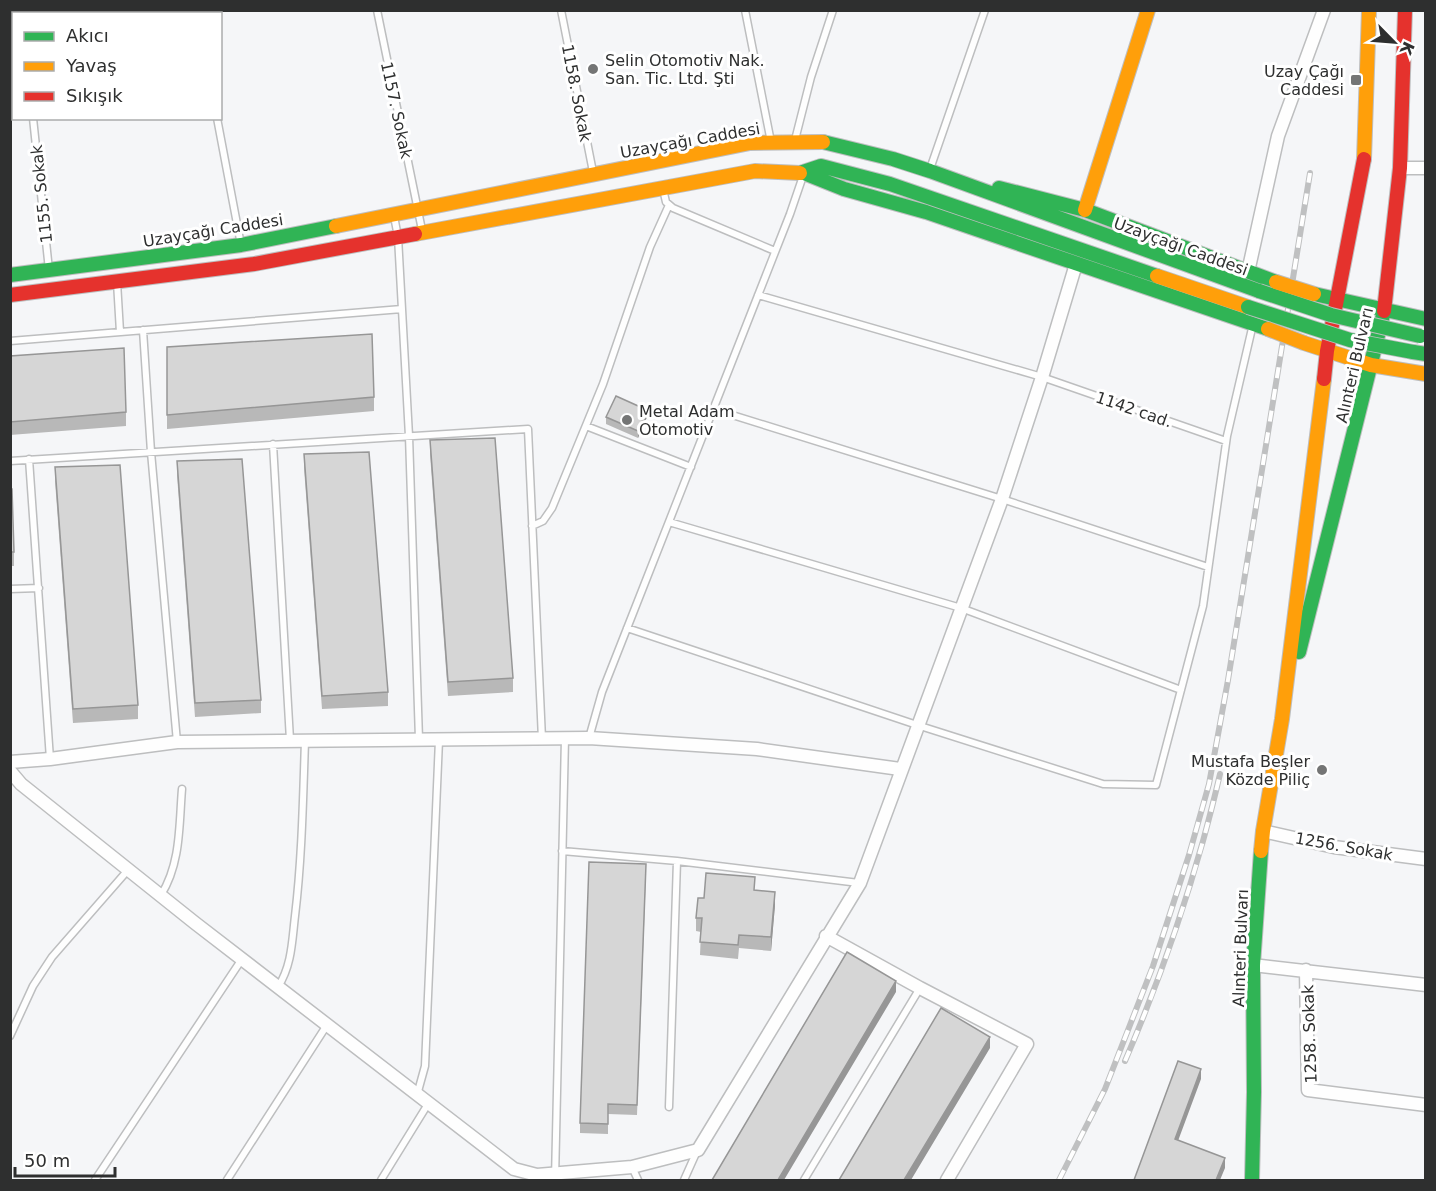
<svg xmlns="http://www.w3.org/2000/svg" width="1436" height="1191" font-family="'DejaVu Sans',sans-serif">
	<style>
		.lines { fill: none; stroke-linecap: round; stroke-linejoin: round }
		.lane-casing { stroke: #bdbebf; stroke-width: 9 }
		.street-casing { stroke: #bdbebf; stroke-width: 15 }
		.fast-casing { stroke: #bdbebf; stroke-width: 16 }
		.slow-casing { stroke: #bdbebf; stroke-width: 16 }
		.jam-casing { stroke: #bdbebf; stroke-width: 16 }
		.lane { stroke: #fefefe; stroke-width: 6 }
		.street { stroke: #fefefe; stroke-width: 12 }
		.fast { stroke: #30b455; stroke-width: 14 }
		.slow { stroke: #ff9f0a; stroke-width: 14 }
		.jam { stroke: #e5322d; stroke-width: 14 }
		.rail-casing { stroke: #bfc0c1; stroke-width: 6 }
		.rail { stroke: #fff; stroke-width: 4; stroke-dasharray: 11; stroke-linecap: butt }
		.fast-bridge-casing { stroke: #bdbebf; stroke-width: 16; stroke-linecap: butt }
		.slow-bridge-casing { stroke: #bdbebf; stroke-width: 16; stroke-linecap: butt }
		.fast-bridge { stroke: #30b455; stroke-width: 14 }
		.slow-bridge { stroke: #ff9f0a; stroke-width: 14 }
		.wall { fill: #b8b8b8 }
		.shaded-wall { fill: #969696 }
		.building { fill: #d6d6d6; stroke: #969696; stroke-width: 1.5 }
		.poi-dot { fill: #747575; stroke: #fff; stroke-width: 2 }
		.labels { text-anchor: middle; stroke-width: 6; stroke-linejoin: round; paint-order: stroke }
		.poi-label { font-size: 16px; fill: #2e2f2f; stroke: #fff; text-anchor: start }
		.street-label { font-size: 16px; fill: #2e2f2f; stroke: #fff }
	</style>
	<rect width="100%" height="100%" fill="#f5f6f8"/>
	<g class="lines">
		<g class="lane-casing">
			<path id="lane" d="M22 10V14
				M196 10 197 14
				M377 10 422 230
				M561 10 593 172
				M745 10 771 142
				M33 118 49 270
				M217 118 241 245
				M795 140 811 77 833 10
				M930 169 985 10
				M663 189 666 202 673 208 775 251
				M394 216 398 237 409 436 419 739
				M117 282 120 332
				M758 295 1042 377 1226 441
				M143 330 151 452 177 742
				M10 341 402 309
				M713 409 1002 499 1208 567
				M586 426 691 467
				M273 444 290 740
				M29 459 50 759
				M10 461 528 429 542 739
				M669 522 961 608 1181 690
				M532 526 543 521 552 508 603 384 650 247 669 205
				M10 589 39 588
				M627 628 917 725 1103 784 1156 785 1203 606 1227 436 1253 324
				M589 738 602 692 790 214 803 176
				M562 851 677 861 859 883
				M161 895C181 863 179 825 182 789
				M278 987C292 965 292 941 295 916 302 858 303 799 305 741
				M10 1036 33 986 52 957 128 870
				M417 1095 425 1066 439 740
				M669 1107 677 861
				M632 1167 638 1180
				M95 1180 242 959
				M227 1180 327 1025
				M381 1180 428 1104
				M555 1180 565 738
				M684 1180 697 1151
				M804 1180 920 988"/>
		</g>
		<g class="street-casing">
			<path id="street" d="M1400 168H1426
				M1248 272 1278 136 1324 10
				M10 762 50 759 177 742 589 738 757 749 900 769
				M10 771 21 784 195 923 514 1169 537 1175 632 1167 698 1150 860 883 1002 499 1043 374 1076 264
				M1263 831 1334 847 1426 859
				M826 936 920 988 1027 1044 947 1180
				M1253 965 1426 985
				M1306 970 1308 1090 1426 1105"/>
		</g>
		<g class="fast-casing">
			<path id="fast" d="M823 142 893 159 930 171 1259 291
				M800 173 821 166 890 184 1157 276
				M804 173 844 189 926 212 1268 329
				M999 188 1085 210 1276 282
				M10 275 241 245 336 226
				M1314 294 1426 319
				M1413 352 1426 354
				M1299 652 1384 311
				M1252 1180 1254 1092 1253 965 1261 851"/>
		</g>
		<g class="slow-casing">
			<path id="slow" d="M1364 159 1369 10
				M1085 210 1148 10
				M336 226 750 143 823 142
				M415 234 755 171 800 173
				M1157 276 1248 307
				M1304 343 1371 365 1426 374
				M1261 851 1263 831 1282 719 1324 379"/>
		</g>
		<g class="jam-casing">
			<path id="jam" d="M10 295 254 264 415 234
				M1384 311 1400 168 1405 10
				M1324 379 1327 351 1364 159"/>
		</g>
		<use href="#lane" class="lane"/>
		<use href="#street" class="street"/>
		<use href="#fast" class="fast"/>
		<use href="#slow" class="slow"/>
		<use href="#jam" class="jam"/>
		<g class="rail-casing">
			<path id="rail" d="M1125 1061C1156 989 1182 916 1203 841 1209 819 1215 796 1220 774
				M1059 1180 1105 1089 1153 966 1189 855 1209 784 1228 680 1310 173"/>
		</g>
		<use href="#rail" class="rail"/>
		<g class="fast-bridge-casing">
			<path id="fast-bridge" d="M1259 291 1331 315 1420 336
				M1248 307 1350 340 1413 352"/>
		</g>
		<g class="slow-bridge-casing">
			<path id="slow-bridge" d="M1276 282 1314 294
				M1268 329 1304 343"/>
		</g>
		<use href="#fast-bridge" class="fast-bridge"/>
		<use href="#slow-bridge" class="slow-bridge"/>
	</g>
	<path class="wall" d="M167 347 374 397V411L167 429Z
		M10 356 126 412V426L10 435Z
		M606 417H647L638 438 606 424Z
		M430 440 513 678V692L448 696 430 454Z
		M304 454 388 692V706L322 709 304 468Z
		M177 461 261 700V713L195 717 177 475Z
		M55 467 138 705V719L73 723 55 481Z
		M10 489 14 552V566H10Z
		M646 874 637 1115 608 1114V1134L580 1133V1123Z
		M755 890 775 905 771 951 739 948 738 959 700 955 701 932 696 931V918L704 898Z"/>
	<path class="shaded-wall" d="M647 410V417L638 438V431Z
		M775 892V905L771 951V937Z
		M896 981V992L784 1180H778Z
		M990 1037V1048L911 1180H904Z
		M1201 1069V1079L1175 1149V1139Z
		M1225 1158V1168L1220 1180H1216Z"/>
	<path class="building" d="M372 334 374 397 167 415V347Z
		M124 348 126 412 10 422V356Z
		M616 396 647 410 638 431 606 417Z
		M495 438 513 678 448 682 430 440Z
		M369 452 388 692 322 696 304 454Z
		M242 459 261 700 195 703 177 461Z
		M120 465 138 705 73 709 55 467Z
		M10 489H12L14 552H10Z
		M589 862 646 864 637 1105 608 1104V1124L580 1123Z
		M706 873 755 877 754 890 775 892 771 937 739 935 738 945 700 942 702 918H696L698 898H704Z
		M847 952 896 981 778 1180H712Z
		M941 1008 990 1037 904 1180H839Z
		M1178 1061 1201 1069 1175 1139 1225 1158 1216 1180H1134Z"/>
	<g class="poi-dot">
		<circle cx="593" cy="69" r="6"/>
		<rect x="1350" y="74" width="12" height="12" rx="3"/>
		<circle cx="627" cy="420" r="6"/>
		<circle cx="1322" cy="770" r="6"/>
	</g>
	<g class="labels">
		<g class="poi-label">
			<text x="605" y="66">Selin Otomotiv Nak.<tspan x="605" dy="18">San. Tic. Ltd. Şti</tspan></text>
			<text x="1344" y="77" text-anchor="end">Uzay Çağı<tspan x="1344" dy="18">Caddesi</tspan></text>
			<text x="639" y="417">Metal Adam<tspan x="639" dy="18">Otomotiv</tspan></text>
			<text x="1310" y="767" text-anchor="end">Mustafa Beşler<tspan x="1310" dy="18">Közde Piliç</tspan></text>
		</g>
		<g class="street-label">
			<text transform="translate(577 93) rotate(79)" y="6">1158. Sokak</text>
			<text transform="translate(397 110) rotate(78)" y="6">1157. Sokak</text>
			<text transform="translate(690 140) rotate(-10)" y="6">Uzayçağı Caddesi</text>
			<text transform="translate(41 194) rotate(-96)" y="6">1155. Sokak</text>
			<text transform="translate(213 230) rotate(-9)" y="6">Uzayçağı Caddesi</text>
			<text transform="translate(1181 246) rotate(20)" y="6">Uzayçağı Caddesi</text>
			<text transform="translate(1354 365) rotate(-77)" y="6">Alınteri Bulvarı</text>
			<text transform="translate(1134 409) rotate(19)" y="6">1142 cad.</text>
			<text transform="translate(1344 846) rotate(10)" y="6">1256. Sokak</text>
			<text transform="translate(1240 948) rotate(-88)" y="6">Alınteri Bulvarı</text>
			<text transform="translate(1309 1034) rotate(-92)" y="6">1258. Sokak</text>
		</g>
	</g>
	<rect width="1436" height="1191" fill="none" stroke="#2e2f2f" stroke-width="24"/>
	<rect x="12" y="12" width="210" height="108" fill="#ffffff" stroke="#abacac" stroke-width="1.5"/>
	<rect x="24" y="32" width="30" height="9" fill="#30b455" stroke="#abacac" stroke-width="1.5"/>
	<text x="66" y="42" font-size="18" fill="#2e2f2f">Akıcı</text>
	<rect x="24" y="62" width="30" height="9" fill="#ff9f0a" stroke="#abacac" stroke-width="1.5"/>
	<text x="66" y="72" font-size="18" fill="#2e2f2f">Yavaş</text>
	<rect x="24" y="92" width="30" height="9" fill="#e5322d" stroke="#abacac" stroke-width="1.5"/>
	<text x="66" y="102" font-size="18" fill="#2e2f2f">Sıkışık</text>
	<g transform="translate(1394 42) rotate(115)" stroke="#ffffff" stroke-width="4.5" paint-order="stroke">
	<path d="M0-4.5L10 22L0 15L-10 22Z" fill="#2e2f2f"/>
	<text y="-9" font-size="16" font-weight="bold" text-anchor="middle" fill="#2e2f2f">K</text>
	</g>
	<path d="M15 1167v9h100v-9" fill="none" stroke="#2e2f2f" stroke-width="3"/>
	<text x="24" y="1167" font-size="18" fill="#2e2f2f" stroke="#ffffff" stroke-width="4.5" paint-order="stroke">50 m</text>
</svg>
